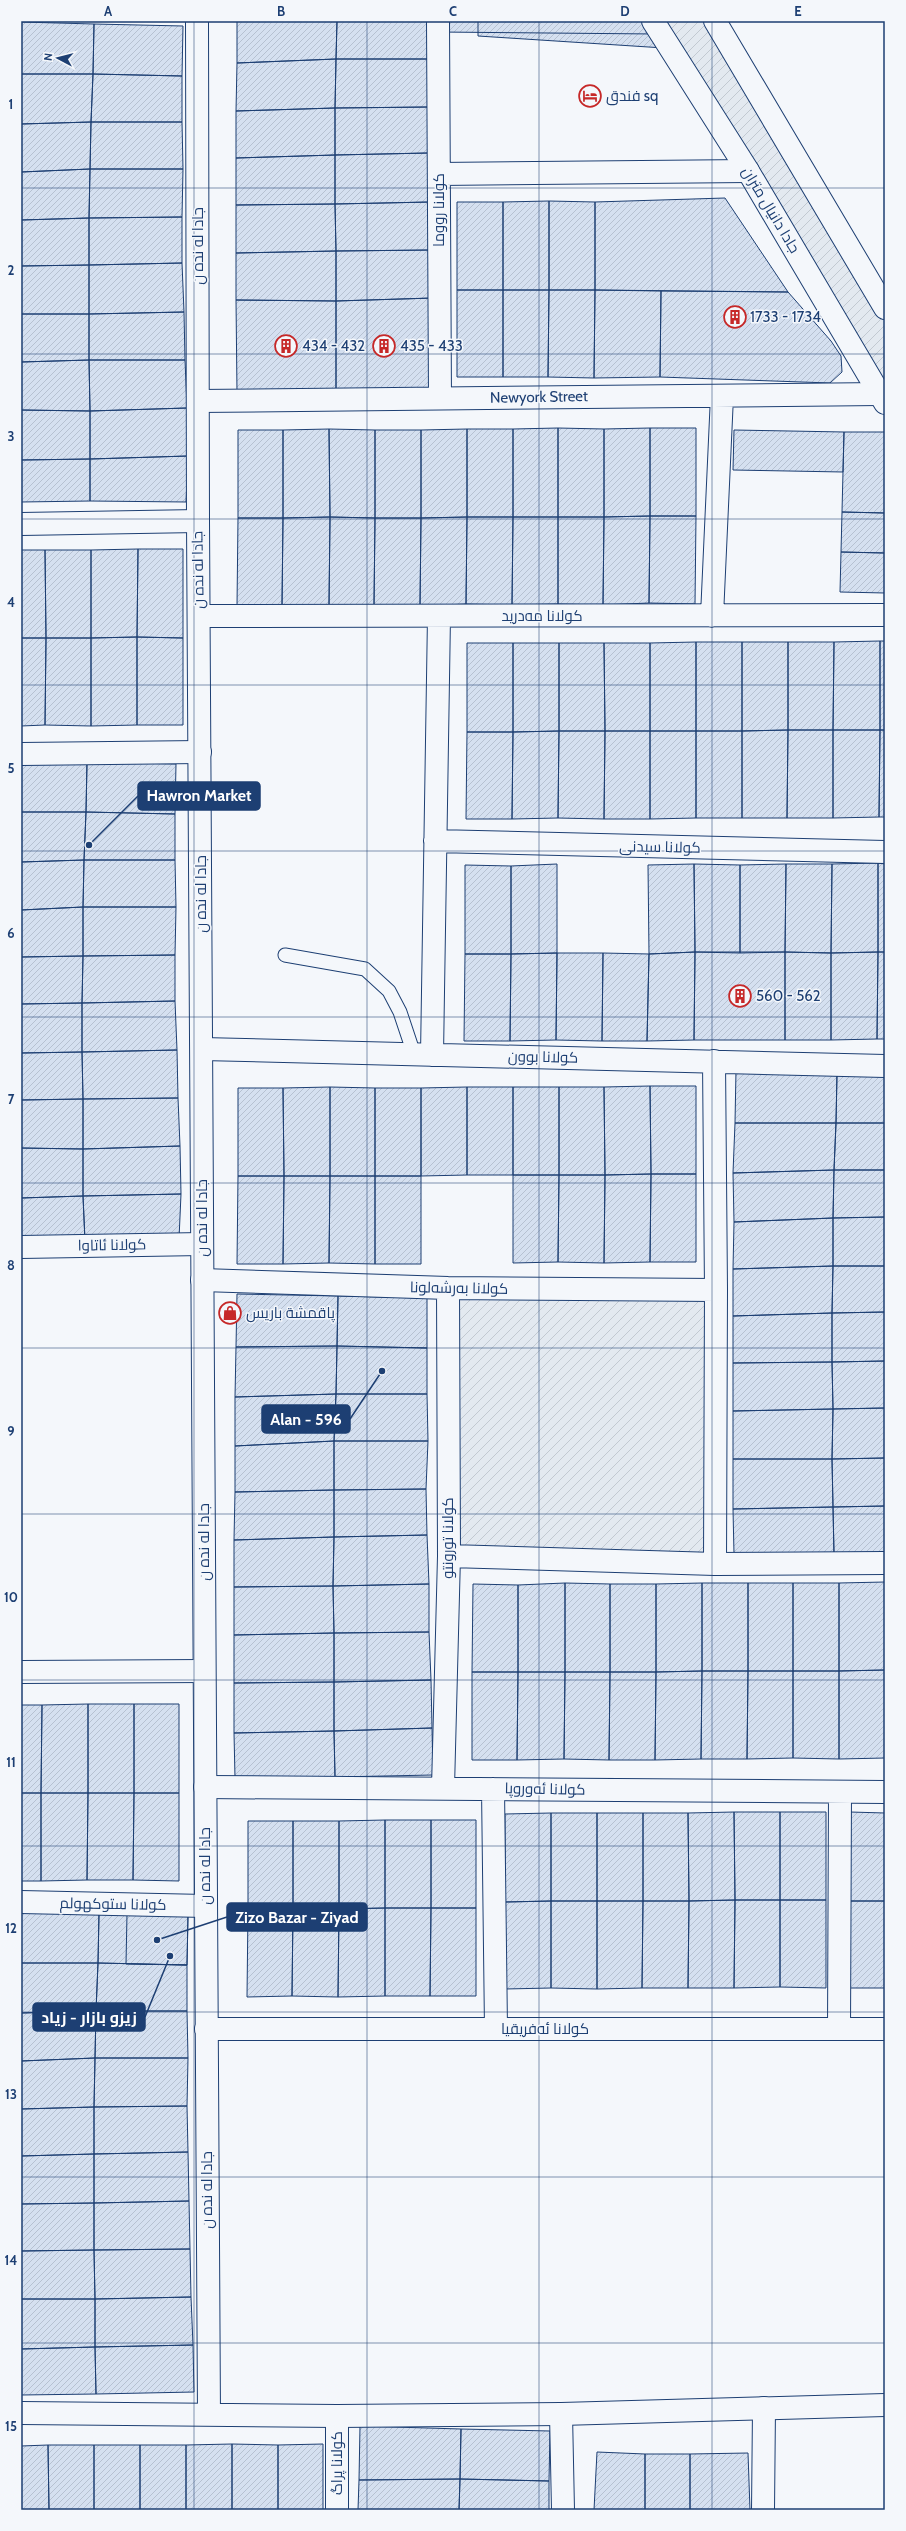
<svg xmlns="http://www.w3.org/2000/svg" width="906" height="2531" font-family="Cabin,Cairo,sans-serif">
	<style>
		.garden { fill: url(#garden-furrows); stroke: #687fa3 }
		.building { fill: url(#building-hatch); stroke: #1d3f73 }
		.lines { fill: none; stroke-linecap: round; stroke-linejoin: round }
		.service-casing { stroke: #1d3f73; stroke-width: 15 }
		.minor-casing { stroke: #1d3f73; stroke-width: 24 }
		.tertiary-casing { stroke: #1d3f73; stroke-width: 24 }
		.primary-casing { stroke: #1d3f73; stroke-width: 24 }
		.service { stroke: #f4f7fb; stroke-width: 13 }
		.minor { stroke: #f4f7fb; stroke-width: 22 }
		.tertiary { stroke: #f4f7fb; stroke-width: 22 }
		.primary { stroke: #f4f7fb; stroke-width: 22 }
		.grid { fill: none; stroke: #1d3f73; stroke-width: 1; stroke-opacity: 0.55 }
		.labels { text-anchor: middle; stroke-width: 3; stroke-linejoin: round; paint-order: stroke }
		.poi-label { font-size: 15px; fill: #1d3f73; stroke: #f4f7fb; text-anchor: start }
		.street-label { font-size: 15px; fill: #1d3f73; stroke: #f4f7fb }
		.leader { fill: none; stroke: #1d3f73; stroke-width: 1.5 }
		.callout-dot { fill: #1d3f73; stroke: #f4f7fb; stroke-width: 1.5 }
		.callout { fill: #1d3f73; stroke: #1d3f73; stroke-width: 1.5 }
		.callout-label { font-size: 16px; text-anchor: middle; font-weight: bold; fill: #fff }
		.neatline { fill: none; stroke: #1d3f73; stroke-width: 1.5 }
		.grid-label { font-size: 13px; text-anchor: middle; font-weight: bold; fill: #1d3f73 }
	</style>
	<defs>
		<pattern id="garden-furrows" width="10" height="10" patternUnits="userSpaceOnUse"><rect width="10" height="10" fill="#e3e9f0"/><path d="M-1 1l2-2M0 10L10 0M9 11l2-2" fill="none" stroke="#c2c9d1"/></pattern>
		<pattern id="building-hatch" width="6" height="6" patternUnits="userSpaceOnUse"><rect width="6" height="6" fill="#d5e0f0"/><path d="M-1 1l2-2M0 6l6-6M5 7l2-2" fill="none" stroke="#b6c1d1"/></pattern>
	</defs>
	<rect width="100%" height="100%" fill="#f4f7fb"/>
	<path class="garden" d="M658 21H710L885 317V396Z
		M448 1288 716 1290 715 1564 449 1556Z"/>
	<path class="building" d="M237 21H337L336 59 237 63Z
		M337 21H428L429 59H336Z
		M438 21H647L655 34 438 32Z
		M478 21H647L664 48 478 36Z
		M21 22 94 24 93 74H21Z
		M94 24 183 26 182 76 93 74Z
		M336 59 335 108 236 111 237 63Z
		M336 59H429L428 107 335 108Z
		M21 74H93L91 122 21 124Z
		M93 74 182 76V122H91Z
		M428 107V153L335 155V108Z
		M335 108V155L236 158V111Z
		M91 122 90 169 21 172V124Z
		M91 122H182L183 169H90Z
		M428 153 430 202 335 204V155Z
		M335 155V204L236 205V158Z
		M90 169 89 218 21 220V172Z
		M90 169H183L182 217 89 218Z
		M725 198 788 292 595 290V202Z
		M549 201 595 202V290H549Z
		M549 201V290H503V202Z
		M430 202 431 250 336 251 335 204Z
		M457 202H503V290H457Z
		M335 204 336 251 236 253V205Z
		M182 217V263L89 265V218Z
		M89 218V265L21 266V220Z
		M431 250 433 298 336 301V251Z
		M336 251V301L236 300V253Z
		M182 263 184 312 89 314V265Z
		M89 265V314H21V266Z
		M457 290H503V377H457Z
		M503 290H549L548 377H503Z
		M549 290H595L594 378 548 377Z
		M595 290 661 291 660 377 594 378Z
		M661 291 788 292 831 341 841 356 842 372 830 383 660 377Z
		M433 298 432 391 336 392V301Z
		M236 300 336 301V392L237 393Z
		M184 312 185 360H89V314Z
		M21 314H89V360L21 362Z
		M89 360 90 411 21 410V362Z
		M89 360H185L187 408 90 411Z
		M187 408 188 456 90 459V411Z
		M21 410 90 411V459L21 460Z
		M558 428 604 429V517H558Z
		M558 428V517H513V429Z
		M650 428H696V516H650Z
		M650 428V516L604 517V429Z
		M329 429 375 430V518L330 517Z
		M329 429 330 517 283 518V430Z
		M467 429H513V517H467Z
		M467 429V517L421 518V430Z
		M238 430H283V518H238Z
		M375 430H421V518H375Z
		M734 430 844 432 843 472 733 470Z
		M844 432H885V513L842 512Z
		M188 456 186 502 90 501V459Z
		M90 459V501L21 502V460Z
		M842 512 885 513V553L841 552Z
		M650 516H696L695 604 649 603Z
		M650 516 649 603 603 605 604 517Z
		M330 517 329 605 282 606 283 518Z
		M330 517 375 518 374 605H329Z
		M467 517H513L512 605 466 604Z
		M467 517 466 604 420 606 421 518Z
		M513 517H558V604L512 605Z
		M558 517H604L603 605 558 604Z
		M238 518H283L282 606H237Z
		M375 518H421L420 606 374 605Z
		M138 549H183V638L137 637Z
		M138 549 137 637 91 638V550Z
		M21 550H45L46 638H21Z
		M45 550H91V638H46Z
		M841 552 885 553V593L840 592Z
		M137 637 183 638V725H137Z
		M137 637V725L91 726V638Z
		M21 638H46L45 725 21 726Z
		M46 638H91V726L45 725Z
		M880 641H885V730H880Z
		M880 641V730H833L834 642Z
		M696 642H742V731H696Z
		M696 642V731H650V643Z
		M742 642H788V730L742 731Z
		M788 642H834L833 730H788Z
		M467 643H513V732H467Z
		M513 643H559V731L513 732Z
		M559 643H604L605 731H559Z
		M604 643H650V731H605Z
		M788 730 787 818H742V731Z
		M788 730H833V818H787Z
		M833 730H880L879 817 833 818Z
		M880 730H885V817H879Z
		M559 731 558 818 512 819 513 732Z
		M559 731H605L604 819 558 818Z
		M605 731H650V819H604Z
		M650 731H696V818L650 819Z
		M696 731H742V818H696Z
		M467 732H513L512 819H466Z
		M21 760 87 762 86 812H21Z
		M87 762 176 764 175 814 86 812Z
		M21 812H86L84 860 21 862Z
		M86 812 175 814V860H84Z
		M84 860H175L176 907H83Z
		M84 860 83 907 21 910V862Z
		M878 863 885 864V952H878Z
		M878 863V952L831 953 832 864Z
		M557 864V953L511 954V866Z
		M694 864 740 865V953L695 952Z
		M694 864 695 952 649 954 648 865Z
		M786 864H832L831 953 785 952Z
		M786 864 785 952 740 953V865Z
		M465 865 511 866V954H465Z
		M83 907H176L175 955 83 956Z
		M83 907V956L21 957V910Z
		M695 952 694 1040 647 1041 649 954Z
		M695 952H785V1040H694Z
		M785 952 831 953V1040H785Z
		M878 952H885V1039H877Z
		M878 952 877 1039 831 1040V953Z
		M557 953 556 1040 510 1041 511 954Z
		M557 953H603L602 1041 556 1040Z
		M603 953 649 954 647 1041H602Z
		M465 954H511L510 1041H464Z
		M175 955V1001L82 1003 83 956Z
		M83 956 82 1003 21 1004V957Z
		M175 1001 177 1050 82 1052V1003Z
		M82 1003V1052L21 1053V1004Z
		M177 1050 178 1098 83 1099 82 1052Z
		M82 1052 83 1099 21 1100V1053Z
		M736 1070 837 1073 836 1123H735Z
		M837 1073H885V1123H836Z
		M650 1086H696V1174H651Z
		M650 1086 651 1174 605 1175 604 1087Z
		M330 1087 375 1088V1176H330Z
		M330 1087V1176H284L283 1088Z
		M467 1087H513V1175H467Z
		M467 1087V1175L421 1176V1088Z
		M513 1087H559V1175H513Z
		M559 1087H604L605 1175H559Z
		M238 1088H283L284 1176H238Z
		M375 1088H421V1176H375Z
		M178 1098 180 1146 83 1149V1099Z
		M83 1099V1149L21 1148V1100Z
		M735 1123H836L834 1170 733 1173Z
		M836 1123H885V1170H834Z
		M180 1146 181 1194 83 1196V1149Z
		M21 1148 83 1149V1196L21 1198Z
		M834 1170H885V1217L833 1218Z
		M834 1170 833 1218 734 1222 733 1173Z
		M651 1174H696V1262H650Z
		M651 1174 650 1262 604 1263 605 1175Z
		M513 1175H559L558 1262 513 1263Z
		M559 1175H605L604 1263 558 1262Z
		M238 1176H284L283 1264H237Z
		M284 1176H330L329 1263 283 1264Z
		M330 1176H375V1264L329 1263Z
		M375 1176H421V1264H375Z
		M181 1194 179 1239 85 1241 83 1196Z
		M83 1196 85 1241 21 1240V1198Z
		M885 1217V1266H833V1218Z
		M833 1218V1266L733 1269 734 1222Z
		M833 1266H885V1312L832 1313Z
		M833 1266 832 1313 733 1316V1269Z
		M237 1294 338 1296 337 1346 236 1347Z
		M338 1296 427 1298V1348L337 1346Z
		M885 1312V1361L832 1362V1313Z
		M832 1313V1362L733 1363V1316Z
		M337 1346 427 1348V1394H336Z
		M337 1346 336 1394 235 1397 236 1347Z
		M885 1361V1408L833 1409 832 1362Z
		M832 1362 833 1409 733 1411V1363Z
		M336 1394H427L428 1441H334Z
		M336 1394 334 1441 235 1446V1397Z
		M885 1408V1458L832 1459 833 1409Z
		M833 1409 832 1459H733V1411Z
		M334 1441H428L426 1489 334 1490Z
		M334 1441V1490L235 1492V1446Z
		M885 1458V1506L833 1507 832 1459Z
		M733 1459H832L833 1507 733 1509Z
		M426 1489 427 1535 334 1537V1490Z
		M334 1490V1537L234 1540 235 1492Z
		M885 1506V1553L834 1554 833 1507Z
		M833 1507 834 1554H734L733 1509Z
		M427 1535 429 1584 333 1586 334 1537Z
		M334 1537 333 1586 234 1587V1540Z
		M885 1582V1670L839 1671V1583Z
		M565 1583V1672H518V1585Z
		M565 1583 610 1584V1672H565Z
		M702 1583V1671L656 1672V1584Z
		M702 1583H748V1671H702Z
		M748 1583H793V1671H748Z
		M793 1583H839V1671H793Z
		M429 1584V1632L334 1633 333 1586Z
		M473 1584 518 1585V1672H472Z
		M610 1584H656V1672H610Z
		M333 1586 334 1633 234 1635V1587Z
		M429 1632 431 1680 334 1682V1633Z
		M334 1633V1682L234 1683V1635Z
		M885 1670V1758L839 1759V1671Z
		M702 1671H748L747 1759H701Z
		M702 1671 701 1759 655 1760 656 1672Z
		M748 1671H793V1758L747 1759Z
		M793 1671H839V1759L793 1758Z
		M472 1672H518L517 1760H472Z
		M518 1672H565L564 1759 517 1760Z
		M565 1672H610L609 1760 564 1759Z
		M610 1672H656L655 1760H609Z
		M431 1680 432 1728 334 1731V1682Z
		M334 1682V1731L234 1733V1683Z
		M88 1704H134V1793H88Z
		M88 1704V1793H41L42 1705Z
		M134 1704H179V1793H134Z
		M21 1705H42L41 1793H21Z
		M432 1728 433 1775 335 1777 334 1731Z
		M334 1731 335 1777 235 1778 234 1733Z
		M21 1793H41V1881H21Z
		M41 1793H88L87 1880 41 1881Z
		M88 1793H134L133 1880H87Z
		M134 1793H179V1881L133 1880Z
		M734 1812H780V1900H735Z
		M734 1812 735 1900 689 1901 688 1813Z
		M780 1812H826V1900H780Z
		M850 1812 885 1813V1901H850Z
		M551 1813H597V1901H551Z
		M551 1813V1901L505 1902V1814Z
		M597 1813H643V1901H597Z
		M643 1813H688L689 1901H643Z
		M385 1820H431V1908H385Z
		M385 1820V1908L339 1909V1821Z
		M431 1820H476V1908H431Z
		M248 1821H293V1909H248Z
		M293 1821H339V1909H293Z
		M735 1900 734 1988H688L689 1901Z
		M735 1900H780V1987L734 1988Z
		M780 1900H826V1988L780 1987Z
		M551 1901V1988L505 1989V1902Z
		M551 1901H597V1989L551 1988Z
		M597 1901H643L642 1988 597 1989Z
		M643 1901H689L688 1988H642Z
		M850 1901H885V1988H850Z
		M385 1908V1996L338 1997 339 1909Z
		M385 1908H431L430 1996H385Z
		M431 1908H476V1996H430Z
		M248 1909H293L292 1996 247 1997Z
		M293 1909H339L338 1997 292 1996Z
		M21 1911 99 1913 98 1963H21Z
		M99 1913 188 1915 187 1965 98 1963Z
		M127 1914 188 1915 187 1965 126 1964Z
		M21 1963H98L96 2011 21 2013Z
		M98 1963 187 1965V2011H96Z
		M96 2011H187L188 2058H95Z
		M96 2011 95 2058 21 2061V2013Z
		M95 2058H188L187 2106 94 2107Z
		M95 2058 94 2107 21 2109V2061Z
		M187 2106 188 2152 94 2154V2107Z
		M94 2107V2154L21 2156V2109Z
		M188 2152 189 2201 94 2203V2154Z
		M94 2154V2203L21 2204V2156Z
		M189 2201 190 2249 94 2250V2203Z
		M94 2203V2250L21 2251V2204Z
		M190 2249 191 2297 95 2299 94 2250Z
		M94 2250 95 2299H21V2251Z
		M191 2297 193 2345 95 2347V2299Z
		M21 2299H95V2347L21 2349Z
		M193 2345 194 2392 96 2394 95 2347Z
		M95 2347 96 2394 21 2395V2349Z
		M360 2426 461 2429 460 2479 359 2480Z
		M461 2429 550 2431 549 2481 460 2479Z
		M232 2444 278 2445V2510H232Z
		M232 2444V2510H186V2445Z
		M323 2444V2510H278V2445Z
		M48 2445H94V2510H49Z
		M48 2445 49 2510H21V2446Z
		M94 2445H140V2510H94Z
		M140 2445H186V2510H140Z
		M597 2452 645 2454V2510H594Z
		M748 2453 750 2510H690V2454Z
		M645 2454H690V2510H645Z
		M460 2479 459 2510H358L359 2480Z
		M460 2479 549 2481V2510H459Z"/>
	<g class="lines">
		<g class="service-casing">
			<path id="service" d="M285 955 365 969 389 991 400 1012 414 1054"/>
		</g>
		<g class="minor-casing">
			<path id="minor" d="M438 21 440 398
				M439 174 748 171
				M198 401 880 394
				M21 524 198 521
				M199 616 885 615
				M712 616 722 396
				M21 754 200 752
				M435 841 885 852
				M202 1049 885 1066
				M432 1055 439 616
				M714 1061 716 1290 715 1564
				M21 1247 202 1244
				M202 1280 448 1288 716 1290
				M449 1556 715 1564 885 1563
				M21 1672 204 1671
				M205 1787 885 1792
				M443 1788 449 1556 448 1288
				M493 1789 496 2029
				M21 1902 205 1906
				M206 2029H885
				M839 2029 840 1793
				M561 2414 563 2510
				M337 2416V2510
				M763 2510 764 2408"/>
		</g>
		<g class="tertiary-casing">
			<path id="tertiary" d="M197 21 198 521 209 2415
				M21 2413 337 2416 561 2414 885 2405"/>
		</g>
		<g class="primary-casing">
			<path id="primary" d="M653 21 748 171 885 403
				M715 21 885 308"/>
		</g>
		<use href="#service" class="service"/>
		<use href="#minor" class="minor"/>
		<use href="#tertiary" class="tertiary"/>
		<use href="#primary" class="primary"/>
	</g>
	<path class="grid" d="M194 21V2510M367 21V2510M539 21V2510M712 21V2510M21 188H885M21 354H885M21 519H885M21 685H885M21 851H885M21 1017H885M21 1183H885M21 1348H885M21 1514H885M21 1680H885M21 1846H885M21 2012H885M21 2177H885M21 2343H885"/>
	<defs>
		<g id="hotel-ring" transform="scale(1.15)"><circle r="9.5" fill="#f4f7fb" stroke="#c62828" stroke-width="1.5"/><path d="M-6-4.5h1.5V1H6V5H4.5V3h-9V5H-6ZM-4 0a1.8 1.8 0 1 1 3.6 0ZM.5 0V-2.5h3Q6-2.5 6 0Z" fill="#c62828"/></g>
		<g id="building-ring" transform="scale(1.15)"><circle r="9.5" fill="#f4f7fb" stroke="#c62828" stroke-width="1.5"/><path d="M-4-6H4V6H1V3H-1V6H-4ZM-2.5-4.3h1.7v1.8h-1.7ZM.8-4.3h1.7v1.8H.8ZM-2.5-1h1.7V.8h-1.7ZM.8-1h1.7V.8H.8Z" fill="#c62828"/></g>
		<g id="shop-ring" transform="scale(1.15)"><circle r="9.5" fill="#f4f7fb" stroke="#c62828" stroke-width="1.5"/><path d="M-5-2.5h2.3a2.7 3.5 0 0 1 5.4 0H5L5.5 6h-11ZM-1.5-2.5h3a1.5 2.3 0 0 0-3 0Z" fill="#c62828"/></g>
	</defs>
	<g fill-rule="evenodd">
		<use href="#hotel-ring" x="590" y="96"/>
		<use href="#building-ring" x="735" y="317"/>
		<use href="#building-ring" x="286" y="346"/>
		<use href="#building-ring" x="384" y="346"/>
		<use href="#building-ring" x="740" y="996"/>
		<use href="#shop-ring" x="230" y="1313"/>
	</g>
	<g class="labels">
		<g class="poi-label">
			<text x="606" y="101">فندق sq</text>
			<text x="750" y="322">1733 - 1734</text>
			<text x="302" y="351">434 - 432</text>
			<text x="400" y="351">435 - 433</text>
			<text x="756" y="1001">560 - 562</text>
			<text x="246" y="1318">پاقمشة باريس</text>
		</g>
		<g class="street-label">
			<text transform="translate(439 210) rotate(-90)" y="5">كولانا رووما</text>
			<text transform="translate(771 210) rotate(59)" y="5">جادا دانيال متران</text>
			<text transform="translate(198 246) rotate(-90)" y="5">جادا له نده ن</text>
			<text transform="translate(539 397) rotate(-1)" y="5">Newyork Street</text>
			<text transform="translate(198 570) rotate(-91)" y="5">جادا له نده ن</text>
			<text x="542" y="621">كولانا مه‌درید</text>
			<text transform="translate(660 847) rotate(1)" y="5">كولانا سيدنى</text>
			<text transform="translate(201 894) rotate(-90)" y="5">جادا له نده ن</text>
			<text transform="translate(543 1057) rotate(1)" y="5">كولانا بوون</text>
			<text transform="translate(202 1218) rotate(-90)" y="5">جادا له نده ن</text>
			<text transform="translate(112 1245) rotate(-1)" y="5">كولانا ئاتاوا</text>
			<text transform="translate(459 1288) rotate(1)" y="5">كولانا به‌رشه‌لونا</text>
			<text transform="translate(448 1538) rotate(-90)" y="5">كولانا تورونتو</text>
			<text transform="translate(204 1542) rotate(-90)" y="5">جادا له نده ن</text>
			<text transform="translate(545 1789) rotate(1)" y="5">كولانا ئه‌وروپا</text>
			<text transform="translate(205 1866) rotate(-90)" y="5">جادا له نده ن</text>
			<text transform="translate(113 1904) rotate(1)" y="5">كولانا ستوكهولم</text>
			<text x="545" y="2034">كولانا ئه‌فریقیا</text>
			<text transform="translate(207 2190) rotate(-90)" y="5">جادا له نده ن</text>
			<text transform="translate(337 2463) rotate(-90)" y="5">كولانا پراگ</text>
		</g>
	</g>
	<path class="leader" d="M89 845L138 796M382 1371L350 1419M157 1940L227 1917M170 1956L145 2017"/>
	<g class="callout-dot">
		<circle cx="89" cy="845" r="4"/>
		<circle cx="382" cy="1371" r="4"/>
		<circle cx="157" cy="1940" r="4"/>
		<circle cx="170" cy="1956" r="4"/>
	</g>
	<g class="callout">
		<rect x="138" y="782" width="122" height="28" rx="4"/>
		<rect x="262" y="1405" width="88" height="28" rx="4"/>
		<rect x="227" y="1903" width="140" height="28" rx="4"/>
		<rect x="33" y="2003" width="112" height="28" rx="4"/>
	</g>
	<g class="callout-label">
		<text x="199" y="801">Hawron Market</text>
		<text x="306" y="1425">Alan - 596</text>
		<text x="297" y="1923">Zizo Bazar - Ziyad</text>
		<text x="89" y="2023">زيزو بازار - زياد</text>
	</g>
	<rect width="906" height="2531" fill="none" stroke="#f4f7fb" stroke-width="44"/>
	<g transform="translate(58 58) rotate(277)" stroke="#f4f7fb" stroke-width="3" paint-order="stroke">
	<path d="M0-3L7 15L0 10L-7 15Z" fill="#1d3f73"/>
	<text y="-6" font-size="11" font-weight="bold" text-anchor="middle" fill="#1d3f73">N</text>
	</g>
	<rect x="22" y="22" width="862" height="2487" class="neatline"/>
	<g class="grid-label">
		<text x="108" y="16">A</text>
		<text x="281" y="16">B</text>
		<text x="453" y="16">C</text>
		<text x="625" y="16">D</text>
		<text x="798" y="16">E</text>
		<text x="11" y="109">1</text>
		<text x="11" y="275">2</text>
		<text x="11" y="441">3</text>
		<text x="11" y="607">4</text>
		<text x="11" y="773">5</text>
		<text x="11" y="938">6</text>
		<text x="11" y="1104">7</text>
		<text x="11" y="1270">8</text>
		<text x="11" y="1436">9</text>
		<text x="11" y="1602">10</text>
		<text x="11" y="1767">11</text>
		<text x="11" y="1933">12</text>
		<text x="11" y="2099">13</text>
		<text x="11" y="2265">14</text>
		<text x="11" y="2431">15</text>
	</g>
</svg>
